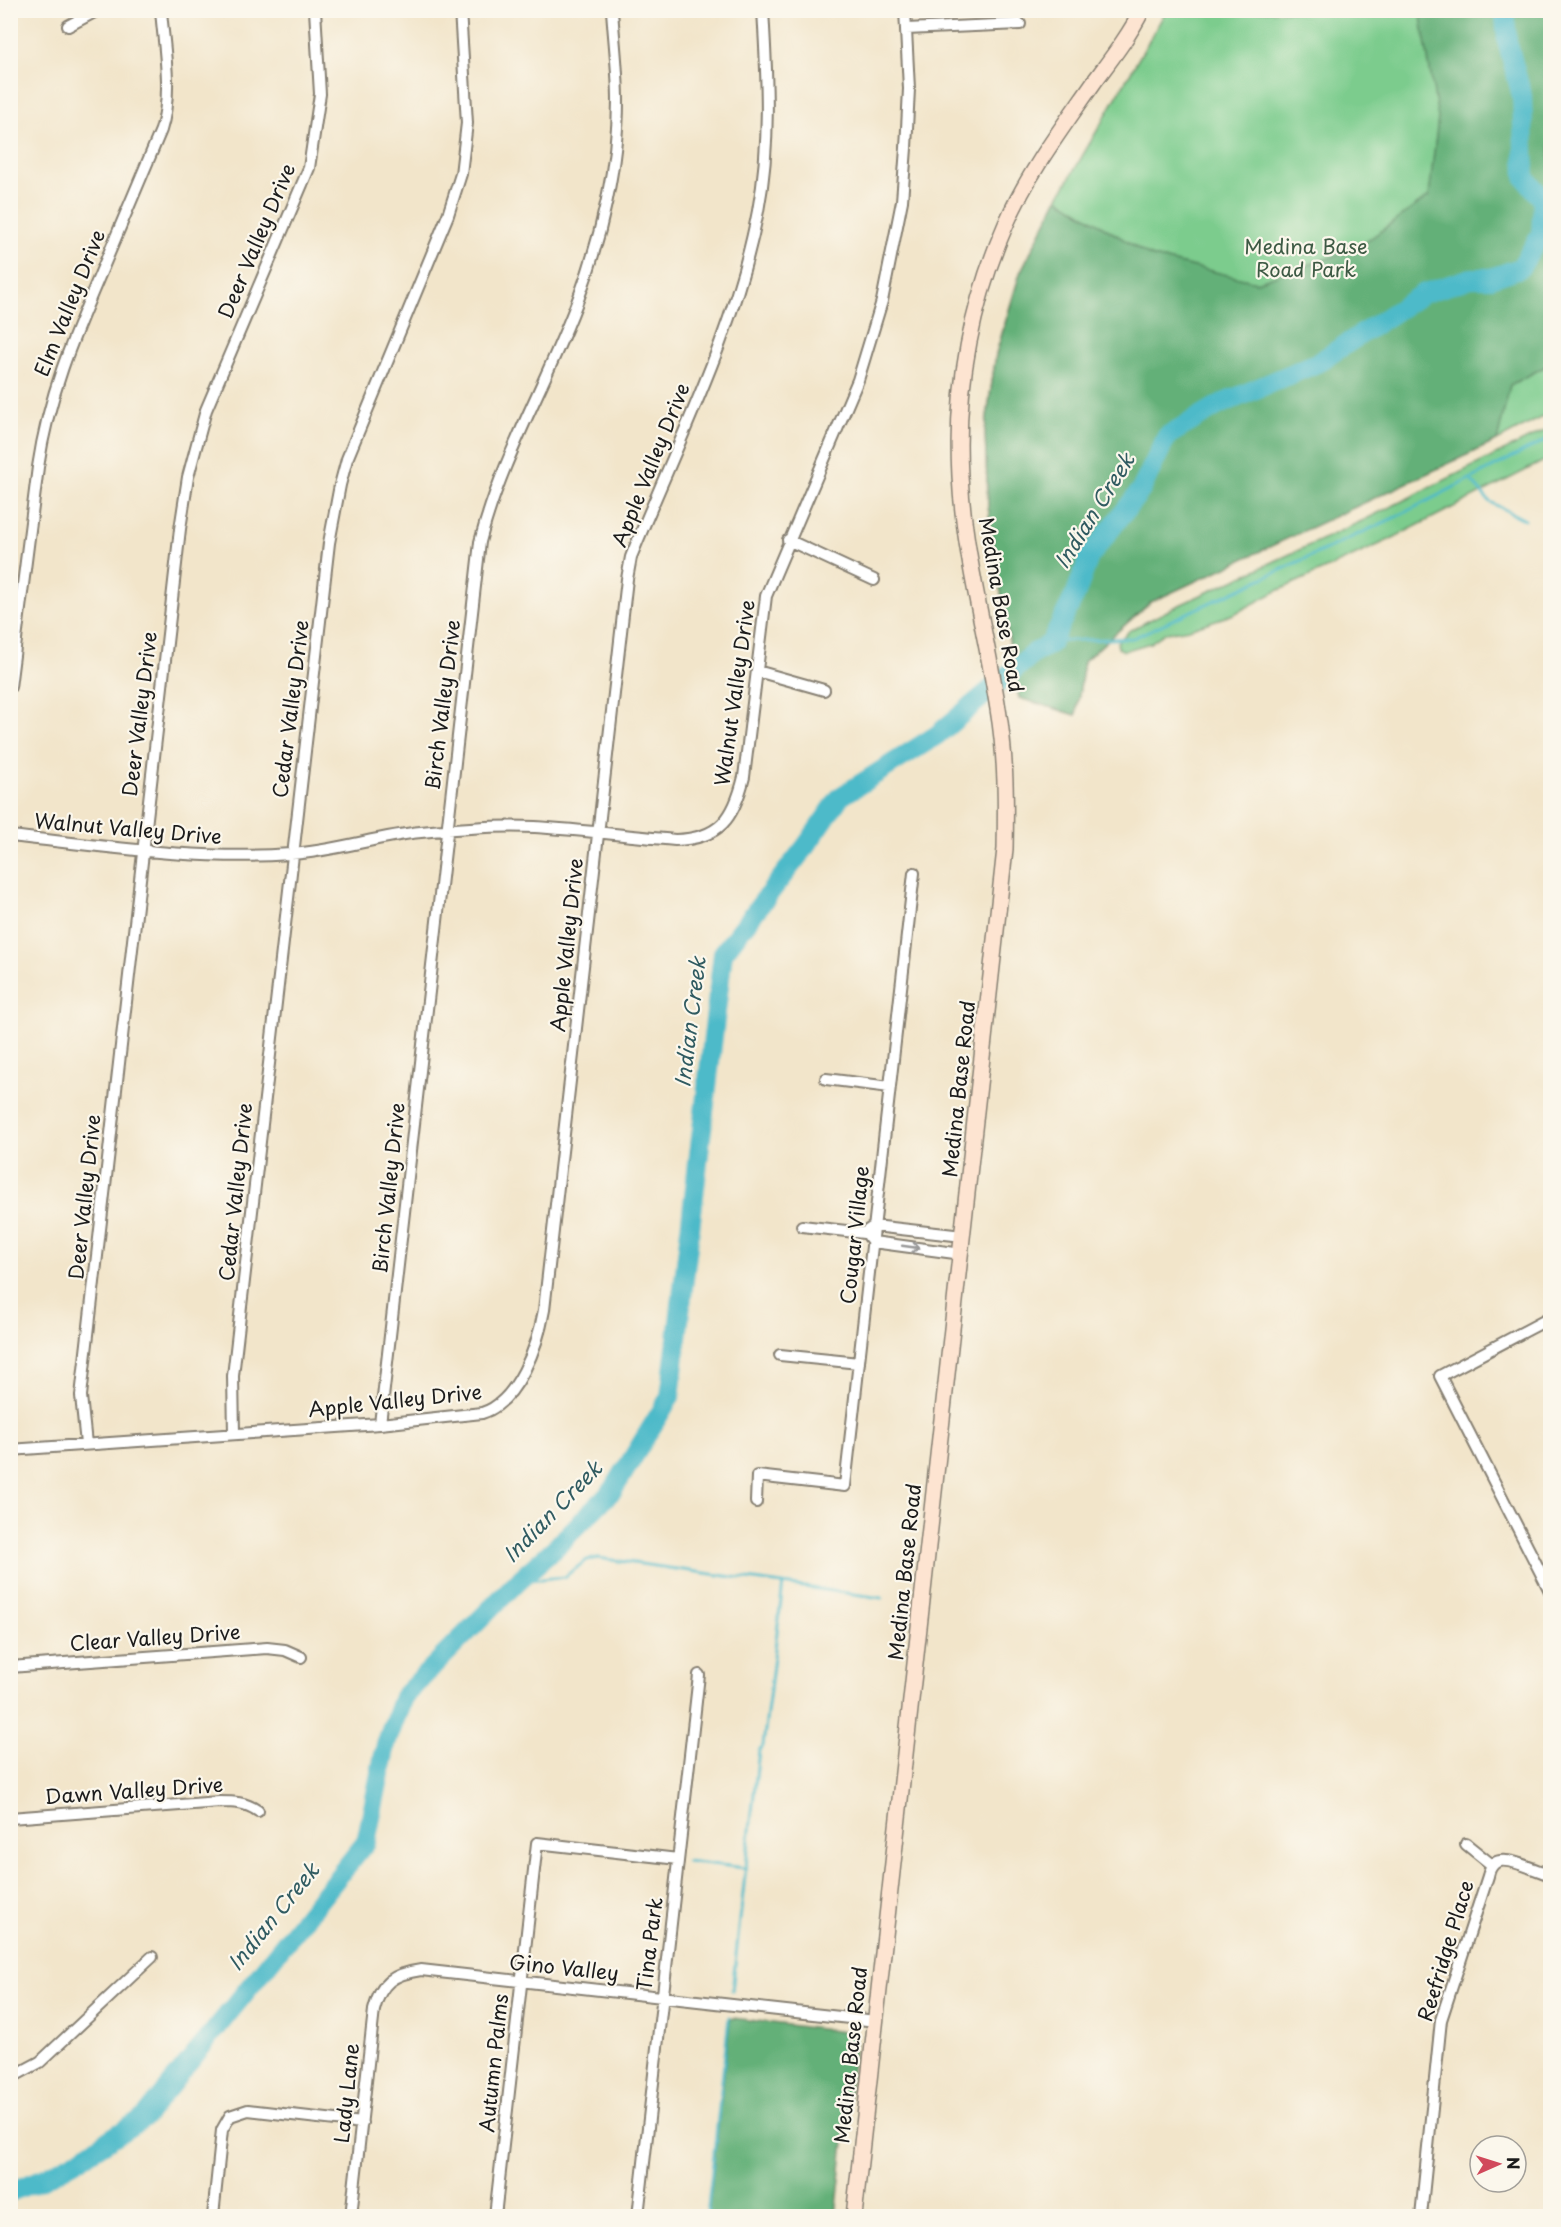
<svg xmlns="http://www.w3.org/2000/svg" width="1561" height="2227" font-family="'Playpen Sans',sans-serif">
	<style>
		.green { fill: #7bcc8d; stroke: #4c7454; stroke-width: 1.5 }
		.forest { fill: #64b078; stroke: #40664a; stroke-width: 1.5 }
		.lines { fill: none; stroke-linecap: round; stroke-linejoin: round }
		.stream { stroke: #4ebac9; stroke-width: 3 }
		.river { stroke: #4ebac9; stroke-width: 20 }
		.street-casing { stroke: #878073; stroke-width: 14 }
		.secondary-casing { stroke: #878073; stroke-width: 18 }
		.street { stroke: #fff; stroke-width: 10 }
		.secondary { stroke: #fde4d1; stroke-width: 15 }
		.oneway { stroke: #999 }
		.labels { text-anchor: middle; stroke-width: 4.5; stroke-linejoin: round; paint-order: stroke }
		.street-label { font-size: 20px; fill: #1c1c1c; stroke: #fbf7ec }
		.park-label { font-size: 20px; fill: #3d5a44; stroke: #fbf7ec }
		.water-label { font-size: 21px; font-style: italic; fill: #305b61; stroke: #fbf7ec }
	</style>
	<rect width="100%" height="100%" fill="#fbf7ec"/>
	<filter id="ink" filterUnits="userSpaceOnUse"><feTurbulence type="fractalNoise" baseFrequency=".0167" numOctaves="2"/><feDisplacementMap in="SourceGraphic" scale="12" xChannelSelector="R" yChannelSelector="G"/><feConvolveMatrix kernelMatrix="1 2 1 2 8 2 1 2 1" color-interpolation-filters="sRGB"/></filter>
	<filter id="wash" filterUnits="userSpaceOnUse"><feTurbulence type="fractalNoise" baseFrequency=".008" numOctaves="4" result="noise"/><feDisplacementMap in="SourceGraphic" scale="24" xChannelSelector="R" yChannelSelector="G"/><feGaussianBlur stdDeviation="1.35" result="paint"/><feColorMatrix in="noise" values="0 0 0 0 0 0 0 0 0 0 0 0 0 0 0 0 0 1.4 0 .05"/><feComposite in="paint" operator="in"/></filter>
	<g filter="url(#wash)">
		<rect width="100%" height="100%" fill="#f2e5ca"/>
		<path class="green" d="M1166 11H1550V413L1497 441 1151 602 1084 661 1076 715 1019 698 997 570 988 506 985 431 996 354 1020 273 1058 198Z
			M1550 428V458L1389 540 1275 592 1234 614 1189 629 1165 633 1150 643 1124 651 1118 648 1117 642 1130 630 1173 608 1364 520Z"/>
		<path class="forest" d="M1420 11H1550V364L1510 385 1497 441 1151 602 1084 661 1076 715 1019 698 997 570 988 506 985 431 996 354 1020 273 1058 198 1150 256 1256 282 1356 249 1429 196 1438 118Z
			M733 2018 852 2033 855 2041 836 2216H708L730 2019Z"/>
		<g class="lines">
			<path class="stream" d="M1470 479 1490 502 1525 520
				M1543 529 1550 531
				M1050 644 1059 641 1133 638 1398 516 1550 438
				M518 1581 564 1577 587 1560 598 1558 882 1598
				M687 1861 745 1868
				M732 1991 759 1750 763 1746 783 1584
				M707 2216 729 2018"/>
			<path class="river" d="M10 2192 45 2178 79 2159 145 2117 366 1842 386 1744 403 1697 518 1581 556 1547 613 1490 670 1397 723 953 806 846 840 797 937 735 1034 653 1050 644 1076 593 1089 557 1141 490 1167 436 1219 405 1319 362 1422 294 1471 278H1491L1520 268 1541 235 1543 200 1525 177 1522 96 1507 41 1505 16 1507 10"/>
		</g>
	</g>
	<g filter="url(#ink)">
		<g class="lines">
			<g class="street-casing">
				<path id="street" d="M68 26 98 10
					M906 29 1020 24
					M788 540 874 580
					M757 671 824 690
					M10 687 38 467C49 393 73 338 102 270 121 224 141 177 161 130 173 92 164 50 161 10
					M10 836C104 846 197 861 291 854 336 851 378 836 421 832 459 828 497 825 535 827 582 830 629 836 675 840 720 839 734 818 744 777L766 596 858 380 882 301 902 201 906 148 909 89 905 10
					M826 1079 890 1087
					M802 1226 864 1233 874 1226 963 1236
					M869 1237 873 1242 962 1254
					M1550 1318 1440 1376 1550 1591
					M780 1355 859 1363
					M380 1424 480 542C502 456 549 379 579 297 601 238 618 164 618 101 618 71 614 41 612 10
					M234 1433 233 1376 329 543 340 485 347 459 448 215 461 174 467 123 460 10
					M86 1444 81 1396 180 529 188 477 206 410 309 168 320 94 315 10
					M10 1450 380 1424 482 1413C518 1402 538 1345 544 1310L627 579 631 557C677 443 735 332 758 211 771 144 767 77 763 10
					M756 1502 757 1476 845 1486 914 873
					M10 1667 267 1648 285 1650 301 1657
					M10 1818 219 1802C234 1802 245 1802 258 1811
					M1466 1844 1492 1865
					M10 2078 40 2062 152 1957
					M213 2216 222 2130 230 2116 248 2110 362 2123
					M351 2216 374 2010C381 1982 393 1974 421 1970L876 2021
					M495 2216 537 1843 678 1859
					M638 2216 699 1675
					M1421 2216 1441 2020 1488 1876C1489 1871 1491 1866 1495 1863 1505 1855 1538 1871 1550 1875"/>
			</g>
			<g class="secondary-casing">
				<path id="secondary" d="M854 2216 1005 849C1006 802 1006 756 998 709 986 632 964 555 960 476 955 389 971 304 1006 224 1028 173 1062 128 1094 82 1111 59 1129 36 1142 10"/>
			</g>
			<use href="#street" class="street"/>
			<use href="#secondary" class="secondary"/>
		</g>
		<defs><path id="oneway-shaft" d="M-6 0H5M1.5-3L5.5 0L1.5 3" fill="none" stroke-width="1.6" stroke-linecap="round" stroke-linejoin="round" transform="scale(1.5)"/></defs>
		<use class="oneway" href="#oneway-shaft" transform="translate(911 1247) rotate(8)"/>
	</g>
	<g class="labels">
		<g class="street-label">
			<text transform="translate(257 241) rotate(-67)" y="7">Deer Valley Drive</text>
			<text transform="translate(70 303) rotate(-68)" y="7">Elm Valley Drive</text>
			<text transform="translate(651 465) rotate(-68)" y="7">Apple Valley Drive</text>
			<text transform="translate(1001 605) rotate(80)" y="7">Medina Base Road</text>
			<text transform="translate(735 693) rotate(-82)" y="7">Walnut Valley Drive</text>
			<text transform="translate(443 705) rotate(-83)" y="7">Birch Valley Drive</text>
			<text transform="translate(291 709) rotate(-83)" y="7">Cedar Valley Drive</text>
			<text transform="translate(140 714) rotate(-83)" y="7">Deer Valley Drive</text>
			<text transform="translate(128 829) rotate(5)" y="7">Walnut Valley Drive</text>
			<text transform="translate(567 945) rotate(-84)" y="7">Apple Valley Drive</text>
			<text transform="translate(959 1089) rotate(-84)" y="7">Medina Base Road</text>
			<text transform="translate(389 1188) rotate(-84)" y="7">Birch Valley Drive</text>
			<text transform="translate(236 1192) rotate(-84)" y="7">Cedar Valley Drive</text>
			<text transform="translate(85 1197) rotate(-84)" y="7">Deer Valley Drive</text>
			<text transform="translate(855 1235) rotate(-84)" y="7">Cougar Village</text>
			<text transform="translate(395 1401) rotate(-6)" y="7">Apple Valley Drive</text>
			<text transform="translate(905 1572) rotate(-84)" y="7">Medina Base Road</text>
			<text transform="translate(155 1638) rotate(-4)" y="7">Clear Valley Drive</text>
			<text transform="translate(134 1791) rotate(-4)" y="7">Dawn Valley Drive</text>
			<text transform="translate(650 1944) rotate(-83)" y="7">Tina Park</text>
			<text transform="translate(1446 1951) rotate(-73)" y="7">Reefridge Place</text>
			<text transform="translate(564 1968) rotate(6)" y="7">Gino Valley</text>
			<text transform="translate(851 2055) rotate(-84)" y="7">Medina Base Road</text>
			<text transform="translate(494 2063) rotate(-84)" y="7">Autumn Palms</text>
			<text transform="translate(347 2093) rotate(-84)" y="7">Lady Lane</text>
		</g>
		<g class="park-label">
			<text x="1306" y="254">Medina Base<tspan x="1306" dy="23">Road Park</tspan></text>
		</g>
		<g class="water-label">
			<text transform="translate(1095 511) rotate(-58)" y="7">Indian Creek</text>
			<text transform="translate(691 1022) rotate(-83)" y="7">Indian Creek</text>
			<text transform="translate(553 1512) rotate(-46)" y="7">Indian Creek</text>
			<text transform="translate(274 1917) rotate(-51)" y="7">Indian Creek</text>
		</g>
	</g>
	<rect width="1561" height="2227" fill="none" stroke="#fbf7ec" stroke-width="36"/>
	<g transform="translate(1498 2164) rotate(87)"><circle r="28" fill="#fbf7ec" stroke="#a29f99" stroke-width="1.5"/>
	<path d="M0-4.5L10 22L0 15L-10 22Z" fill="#d1495b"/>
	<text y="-9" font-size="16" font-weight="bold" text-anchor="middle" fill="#1c1c1c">N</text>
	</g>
</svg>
